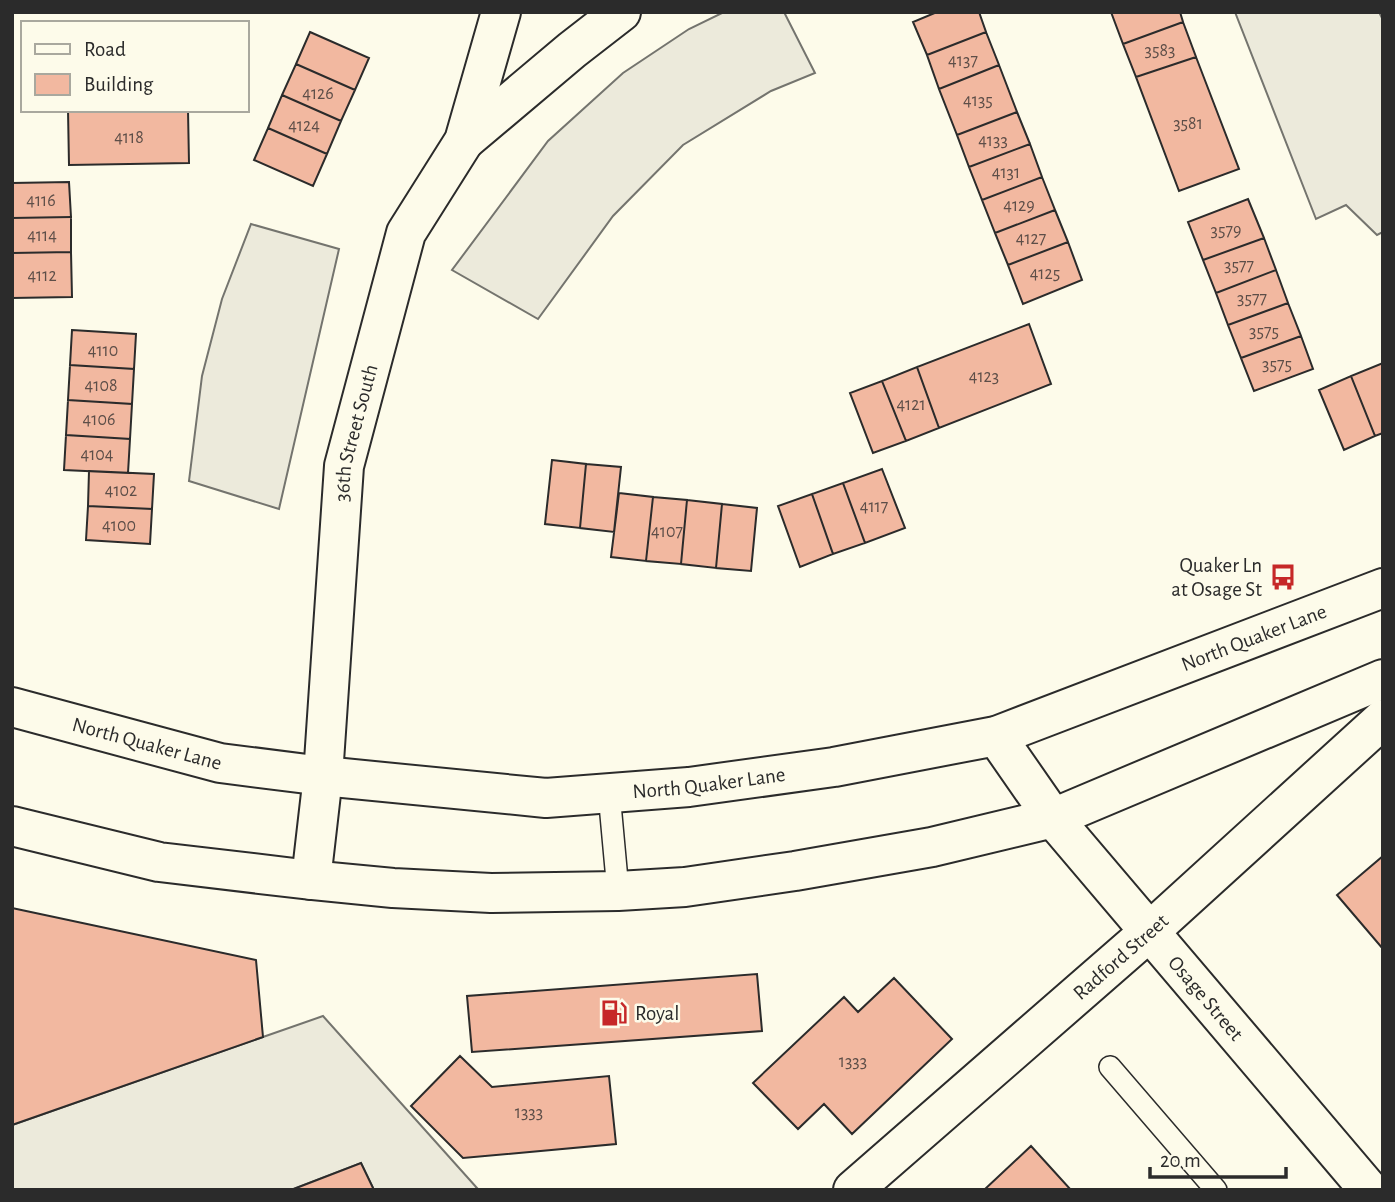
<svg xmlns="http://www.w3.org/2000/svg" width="1395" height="1202" font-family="'Alegreya Sans',sans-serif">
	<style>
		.parking { fill: #eceadb; stroke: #74746e; stroke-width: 2 }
		.building { fill: #f2b8a0; stroke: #2b2b2b; stroke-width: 2 }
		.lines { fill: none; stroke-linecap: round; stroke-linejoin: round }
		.service-casing { stroke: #2b2b2b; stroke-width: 24 }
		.minor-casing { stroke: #2b2b2b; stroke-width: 42 }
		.secondary-casing { stroke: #2b2b2b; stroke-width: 42 }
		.service { stroke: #fdfbea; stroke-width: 21 }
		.minor { stroke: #fdfbea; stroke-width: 38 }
		.secondary { stroke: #fdfbea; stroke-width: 38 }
		.labels { text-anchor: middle; stroke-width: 5; stroke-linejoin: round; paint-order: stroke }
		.number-label { font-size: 18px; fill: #5d4e48 }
		.street-label { font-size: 21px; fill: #2b2b2b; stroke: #fdfbea }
		.poi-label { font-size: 21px; fill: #2b2b2b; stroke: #fdfbea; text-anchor: end }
	</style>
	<rect width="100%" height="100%" fill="#fdfbea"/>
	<path class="parking" d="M724 12H784L815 73 771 91 683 145 613 216 538 319 452 270 548 141 623 73 689 29Z
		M1235 12H1379L1383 20V232L1377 235 1346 205 1316 219Z
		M251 224 339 249 279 509 189 481 202 376 222 299Z
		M323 1016 477 1188 473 1190H374L361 1163 291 1190H12V1125Z"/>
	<path class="building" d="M937 12H979L986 32 927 55 913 22Z
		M1111 12H1180L1183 22 1123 44Z
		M1183 22 1196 57 1136 77 1123 44Z
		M310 32 369 58 355 90 296 64Z
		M986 32 999 65 939 89 927 55Z
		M1196 57 1239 169 1179 191 1136 77Z
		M296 64 355 90 341 121 282 95Z
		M999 65 1017 112 957 135 939 89Z
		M282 95 341 121 327 154 268 128Z
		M68 110H188L189 163 69 165Z
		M1017 112 1030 144 969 167 957 135Z
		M268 128 327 154 313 186 254 160Z
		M1030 144 1042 177 982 200 969 167Z
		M1042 177 1055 210 995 233 982 200Z
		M69 182 71 217 12 218V183Z
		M1248 199 1264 238 1203 260 1188 222Z
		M1055 210 1068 242 1008 265 995 233Z
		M71 217V252L12 253V218Z
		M1264 238 1276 270 1216 293 1203 260Z
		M1068 242 1082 280 1023 304 1008 265Z
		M71 252 72 297 12 298V253Z
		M1276 270 1288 303 1228 325 1216 293Z
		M1288 303 1301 336 1241 358 1228 325Z
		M1029 324 1051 384 939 428 917 367Z
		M72 330 136 334 134 369 70 365Z
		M1301 336 1313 369 1254 391 1241 358Z
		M1383 363V433L1375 436 1351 376Z
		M70 365 134 369 132 404 68 400Z
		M917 367 939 428 906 441 882 381Z
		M1351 376 1375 436 1344 450 1319 390Z
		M882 381 906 441 873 453 850 393Z
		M68 400 132 404 130 439 66 435Z
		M66 435 130 439 128 473 64 470Z
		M552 460 586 464 580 528 545 524Z
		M586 464 621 467 614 532 580 528Z
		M882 469 905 528 865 543 843 483Z
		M89 471 154 474 152 509 88 506Z
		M843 483 865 543 833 554 812 494Z
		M619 493 653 497 646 561 611 557Z
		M812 494 833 554 800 567 778 506Z
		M653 497 687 500 681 564 646 561Z
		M687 500 722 504 716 568 681 564Z
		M722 504 757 508 751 571 716 568Z
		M88 506 152 509 150 544 86 540Z
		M1383 856V949L1337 895Z
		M12 908 256 960 263 1037 12 1125Z
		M757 974 762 1031 472 1052 467 996Z
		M894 978 952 1039 852 1134 824 1104 798 1129 753 1083 844 997 858 1012Z
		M460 1056 492 1087 609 1076 616 1144 463 1158 411 1106Z
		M1031 1146 1071 1190H984Z
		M361 1163 374 1190H291Z"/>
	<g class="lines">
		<g class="service-casing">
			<path id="service" d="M609 793 618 891
				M1110 1067 1216 1190"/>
		</g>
		<g class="minor-casing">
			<g id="minor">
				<path d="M464 141 572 50 621 12"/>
				<path id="s1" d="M996 736 1053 818 1369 1190"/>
				<path id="s2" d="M311 880 323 776 344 466 406 233 464 141 501 12"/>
				<path id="s3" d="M853 1190 1149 932 1383 719"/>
			</g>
		</g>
		<g class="secondary-casing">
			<g id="secondary">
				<path id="s4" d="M12 707 220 763 323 776 546 798 689 787 834 767 996 736 1383 588"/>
				<path d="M12 826 159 862 311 880 393 888 491 893 618 891 685 887 795 871 932 847 1053 818 1383 679"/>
			</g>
		</g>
		<use href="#service" class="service"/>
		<use href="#minor" class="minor"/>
		<use href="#secondary" class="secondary"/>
	</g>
	<defs>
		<g id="bus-bare" transform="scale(2.1)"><path d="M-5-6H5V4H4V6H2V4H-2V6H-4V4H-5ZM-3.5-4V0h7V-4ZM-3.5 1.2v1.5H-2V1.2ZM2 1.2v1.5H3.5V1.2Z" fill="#c62828" stroke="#fdfbea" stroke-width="2.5" paint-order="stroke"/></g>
		<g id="fuel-bare" transform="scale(2.1)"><path d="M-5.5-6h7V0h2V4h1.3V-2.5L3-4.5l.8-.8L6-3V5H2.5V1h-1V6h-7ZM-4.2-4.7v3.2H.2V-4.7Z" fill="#c62828" stroke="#fdfbea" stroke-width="2.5" paint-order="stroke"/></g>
	</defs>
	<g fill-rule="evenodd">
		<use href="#bus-bare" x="1283" y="577"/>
		<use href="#fuel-bare" x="614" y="1013"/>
	</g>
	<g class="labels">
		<g class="number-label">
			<text x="1160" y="56">3583</text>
			<text x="963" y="66">4137</text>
			<text x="318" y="99">4126</text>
			<text x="978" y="106">4135</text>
			<text x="1188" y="129">3581</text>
			<text x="304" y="131">4124</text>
			<text x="129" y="143">4118</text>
			<text x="993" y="146">4133</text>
			<text x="1006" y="178">4131</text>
			<text x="41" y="206">4116</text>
			<text x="1019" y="211">4129</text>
			<text x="1226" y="236">3579</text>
			<text x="42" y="241">4114</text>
			<text x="1031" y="244">4127</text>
			<text x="1239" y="271">3577</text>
			<text x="1045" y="279">4125</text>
			<text x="42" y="281">4112</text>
			<text x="1252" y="304">3577</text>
			<text x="1264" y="337">3575</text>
			<text x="103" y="356">4110</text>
			<text x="1277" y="370">3575</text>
			<text x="984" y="382">4123</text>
			<text x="101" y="391">4108</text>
			<text x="911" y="410">4121</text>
			<text x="99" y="425">4106</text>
			<text x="97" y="460">4104</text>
			<text x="121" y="496">4102</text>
			<text x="874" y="512">4117</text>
			<text x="119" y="531">4100</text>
			<text x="667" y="537">4107</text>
			<text x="853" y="1067">1333</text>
			<text x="529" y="1118">1333</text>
		</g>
		<g class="street-label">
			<text dy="7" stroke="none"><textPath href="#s2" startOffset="450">36th Street South</textPath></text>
			<text dy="7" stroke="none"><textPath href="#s4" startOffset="1274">North Quaker Lane</textPath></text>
			<text dy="7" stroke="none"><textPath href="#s4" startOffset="140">North Quaker Lane</textPath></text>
			<text dy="7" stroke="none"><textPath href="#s4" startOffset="707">North Quaker Lane</textPath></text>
			<text dy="7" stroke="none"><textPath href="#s3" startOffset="355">Radford Street</textPath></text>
			<text dy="7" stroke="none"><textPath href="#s1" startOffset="336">Osage Street</textPath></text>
		</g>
		<g class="poi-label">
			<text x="1262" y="572">Quaker Ln<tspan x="1262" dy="24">at Osage St</tspan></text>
			<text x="635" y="1020" text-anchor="start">Royal</text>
		</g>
	</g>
	<rect width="1395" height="1202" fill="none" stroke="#2b2b2b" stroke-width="28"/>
	<rect x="21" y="21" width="228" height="91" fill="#fdfbea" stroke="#a9a89e" stroke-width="2"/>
	<rect x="35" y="44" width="35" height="10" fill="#fdfbea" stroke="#a9a89e" stroke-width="2"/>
	<text x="84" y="56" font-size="21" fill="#2b2b2b">Road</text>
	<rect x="35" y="74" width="35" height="21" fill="#f2b8a0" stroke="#a9a89e" stroke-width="2"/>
	<text x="84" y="91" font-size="21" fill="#2b2b2b">Building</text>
	<path d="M1150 1167v10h136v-10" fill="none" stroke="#2b2b2b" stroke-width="3.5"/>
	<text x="1160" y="1167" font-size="21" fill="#2b2b2b" stroke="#fdfbea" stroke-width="5" paint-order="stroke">20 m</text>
</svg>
